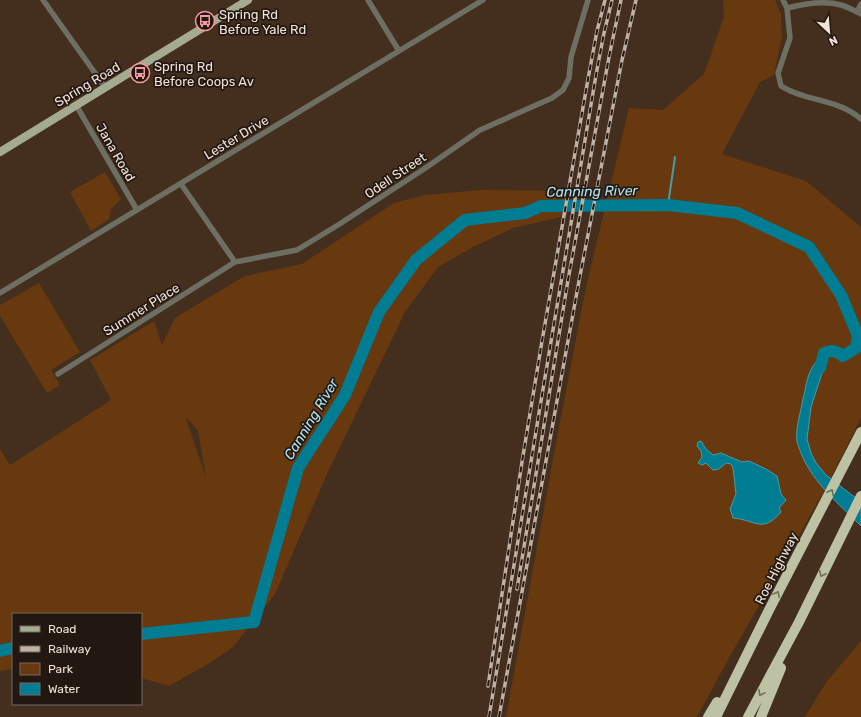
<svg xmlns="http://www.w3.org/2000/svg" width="861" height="717" font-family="Rubik,sans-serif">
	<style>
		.green { fill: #68390e; fill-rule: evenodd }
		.water { fill: #007c93; stroke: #499ba8 }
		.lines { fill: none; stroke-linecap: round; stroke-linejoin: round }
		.stream { stroke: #499ba8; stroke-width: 2 }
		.river { stroke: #007c93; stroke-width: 12 }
		.minor { stroke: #6d6f63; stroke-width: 5.5 }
		.primary { stroke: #a5ab91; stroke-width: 8 }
		.motorway { stroke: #bcc2a3; stroke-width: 10 }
		.rail-casing { stroke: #c1b1a5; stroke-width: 3.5 }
		.rail { stroke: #231811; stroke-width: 2; stroke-dasharray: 6; stroke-linecap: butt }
		.oneway { stroke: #706d5a }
		.labels { text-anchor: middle; stroke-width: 3.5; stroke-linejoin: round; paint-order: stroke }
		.poi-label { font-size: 13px; fill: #f2e3d9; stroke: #231811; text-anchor: start }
		.street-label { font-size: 13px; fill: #f2e3d9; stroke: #231811 }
		.water-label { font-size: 14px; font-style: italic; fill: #aee5f4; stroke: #231811 }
	</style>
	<rect width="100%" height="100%" fill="#442e1d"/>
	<path class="green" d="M723 0H775L781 14 782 36 774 75 760 82 722 154 806 181 861 227V418L822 495 729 658 697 717H506L556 443 586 287 629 108 663 110 704 74 724 17Z
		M105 172 121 199 111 209 109 219 91 231 70 192Z
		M480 190 570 191 566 216 513 228 473 247 438 267 405 312 327 474 275 594 233 647 208 664 169 686 141 678V614H13V669L0 671V449L10 465 111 400 90 360 154 321 162 345 175 318 245 276 302 264 394 203 425 195ZM187 418 198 431 206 477 186 419Z
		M39 283 80 352 51 370 60 385 47 393 0 316V305Z
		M861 641V717H805L827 681Z"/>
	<path class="water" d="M824 353 825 364 811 407 807 439 811 453 816 463 826 475 861 502V526C839 504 813 483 801 453 800 450 798 445 797 442 795 428 801 412 803 399 808 378 807 370 824 353Z
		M701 441 706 449 713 455 721 453 742 462 749 461 766 469 777 476 781 494 786 500 779 508 781 512C762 534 756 520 733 518L730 509 736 494 733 468 731 464 726 463 719 469 713 470 706 463 702 465 698 463 702 457 701 451 697 446 698 442Z"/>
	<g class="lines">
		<path class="stream" d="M668 205 675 157"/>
		<path class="river" d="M141 634 254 622 298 468 345 395 379 312 416 260 465 220 525 213 541 206 668 205 737 213 809 247 841 295 858 336 856 348 843 356C836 351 832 349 824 353L820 368
			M0 651 13 648"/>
		<path class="minor" d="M43 0 105 87
			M368 0 399 51
			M783 0 787 8 790 38 778 73 781 86C806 102 837 98 861 119
			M787 8C803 4 824 0 841 5 848 7 855 11 861 14
			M857 12 861 4
			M76 105 137 210
			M181 184 235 262 297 250 338 225 424 169 480 130 552 98 563 90 569 78 571 57 588 0
			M0 293 483 0
			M58 374 235 262"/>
		<path class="primary" d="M0 152 248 0"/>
		<path class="motorway" d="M708 717 717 702
			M716 717 769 610 861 432
			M748 717 799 622 861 496
			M761 717 781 668"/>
		<g class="rail-casing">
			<path id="rail" d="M517 589 568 280 609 57 621 0
				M488 686 522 462 542 341 588 79 597 31 605 0
				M489 717 540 407 596 75 604 33 612 0
				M499 717 579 281 622 60 636 0"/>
		</g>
		<use href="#rail" class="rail"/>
	</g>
	<defs><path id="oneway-chevron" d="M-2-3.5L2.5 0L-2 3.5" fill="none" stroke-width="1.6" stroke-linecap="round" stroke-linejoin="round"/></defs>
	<g class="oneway">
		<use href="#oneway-chevron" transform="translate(831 492) rotate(-63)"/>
		<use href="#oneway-chevron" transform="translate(822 574) rotate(116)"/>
		<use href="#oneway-chevron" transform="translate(777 594) rotate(-62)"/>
		<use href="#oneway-chevron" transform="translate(761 693) rotate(118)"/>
	</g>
	<defs>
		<g id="bus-ring" transform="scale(1)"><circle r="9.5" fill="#231811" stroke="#f49aa1" stroke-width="1.5"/><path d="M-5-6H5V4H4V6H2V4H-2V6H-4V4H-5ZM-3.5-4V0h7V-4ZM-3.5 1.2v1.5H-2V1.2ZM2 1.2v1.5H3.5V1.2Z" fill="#f49aa1"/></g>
	</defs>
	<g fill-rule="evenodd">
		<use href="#bus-ring" x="205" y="21"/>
		<use href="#bus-ring" x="140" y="73"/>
	</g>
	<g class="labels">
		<g class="poi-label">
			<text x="219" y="19">Spring Rd<tspan x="219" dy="15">Before Yale Rd</tspan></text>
			<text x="154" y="71">Spring Rd<tspan x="154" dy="15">Before Coops Av</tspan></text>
		</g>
		<g class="street-label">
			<text transform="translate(87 84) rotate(-31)" y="5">Spring Road</text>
			<text transform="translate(236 137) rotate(-31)" y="5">Lester Drive</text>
			<text transform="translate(116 152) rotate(60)" y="5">Jana Road</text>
			<text transform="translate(395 175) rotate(-34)" y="5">Odell Street</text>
			<text transform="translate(141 309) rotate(-32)" y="5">Summer Place</text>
			<text transform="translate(776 568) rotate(-63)" y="5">Roe Highway</text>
		</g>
		<g class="water-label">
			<text transform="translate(592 191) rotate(-1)" y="5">Canning River</text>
			<text transform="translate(311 419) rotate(-59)" y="5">Canning River</text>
		</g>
	</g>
	<rect x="12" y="613" width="130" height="92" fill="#231811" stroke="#766961"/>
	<rect x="20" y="626" width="20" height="6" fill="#a5ab91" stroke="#766961"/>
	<text x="48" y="633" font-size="12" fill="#f2e3d9">Road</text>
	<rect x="20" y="646" width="20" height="6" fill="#c1b1a5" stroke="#766961"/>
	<text x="48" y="653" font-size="12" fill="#f2e3d9">Railway</text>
	<rect x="20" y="663" width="20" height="12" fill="#68390e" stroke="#766961"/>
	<text x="48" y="673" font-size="12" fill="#f2e3d9">Park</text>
	<rect x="20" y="683" width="20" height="12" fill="#007c93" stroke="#766961"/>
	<text x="48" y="693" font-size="12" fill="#f2e3d9">Water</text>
	<g transform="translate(829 32) rotate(154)" stroke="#231811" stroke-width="3" paint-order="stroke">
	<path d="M0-3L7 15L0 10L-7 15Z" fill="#f2e3d9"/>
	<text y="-6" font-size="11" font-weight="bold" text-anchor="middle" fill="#f2e3d9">N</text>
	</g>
</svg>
